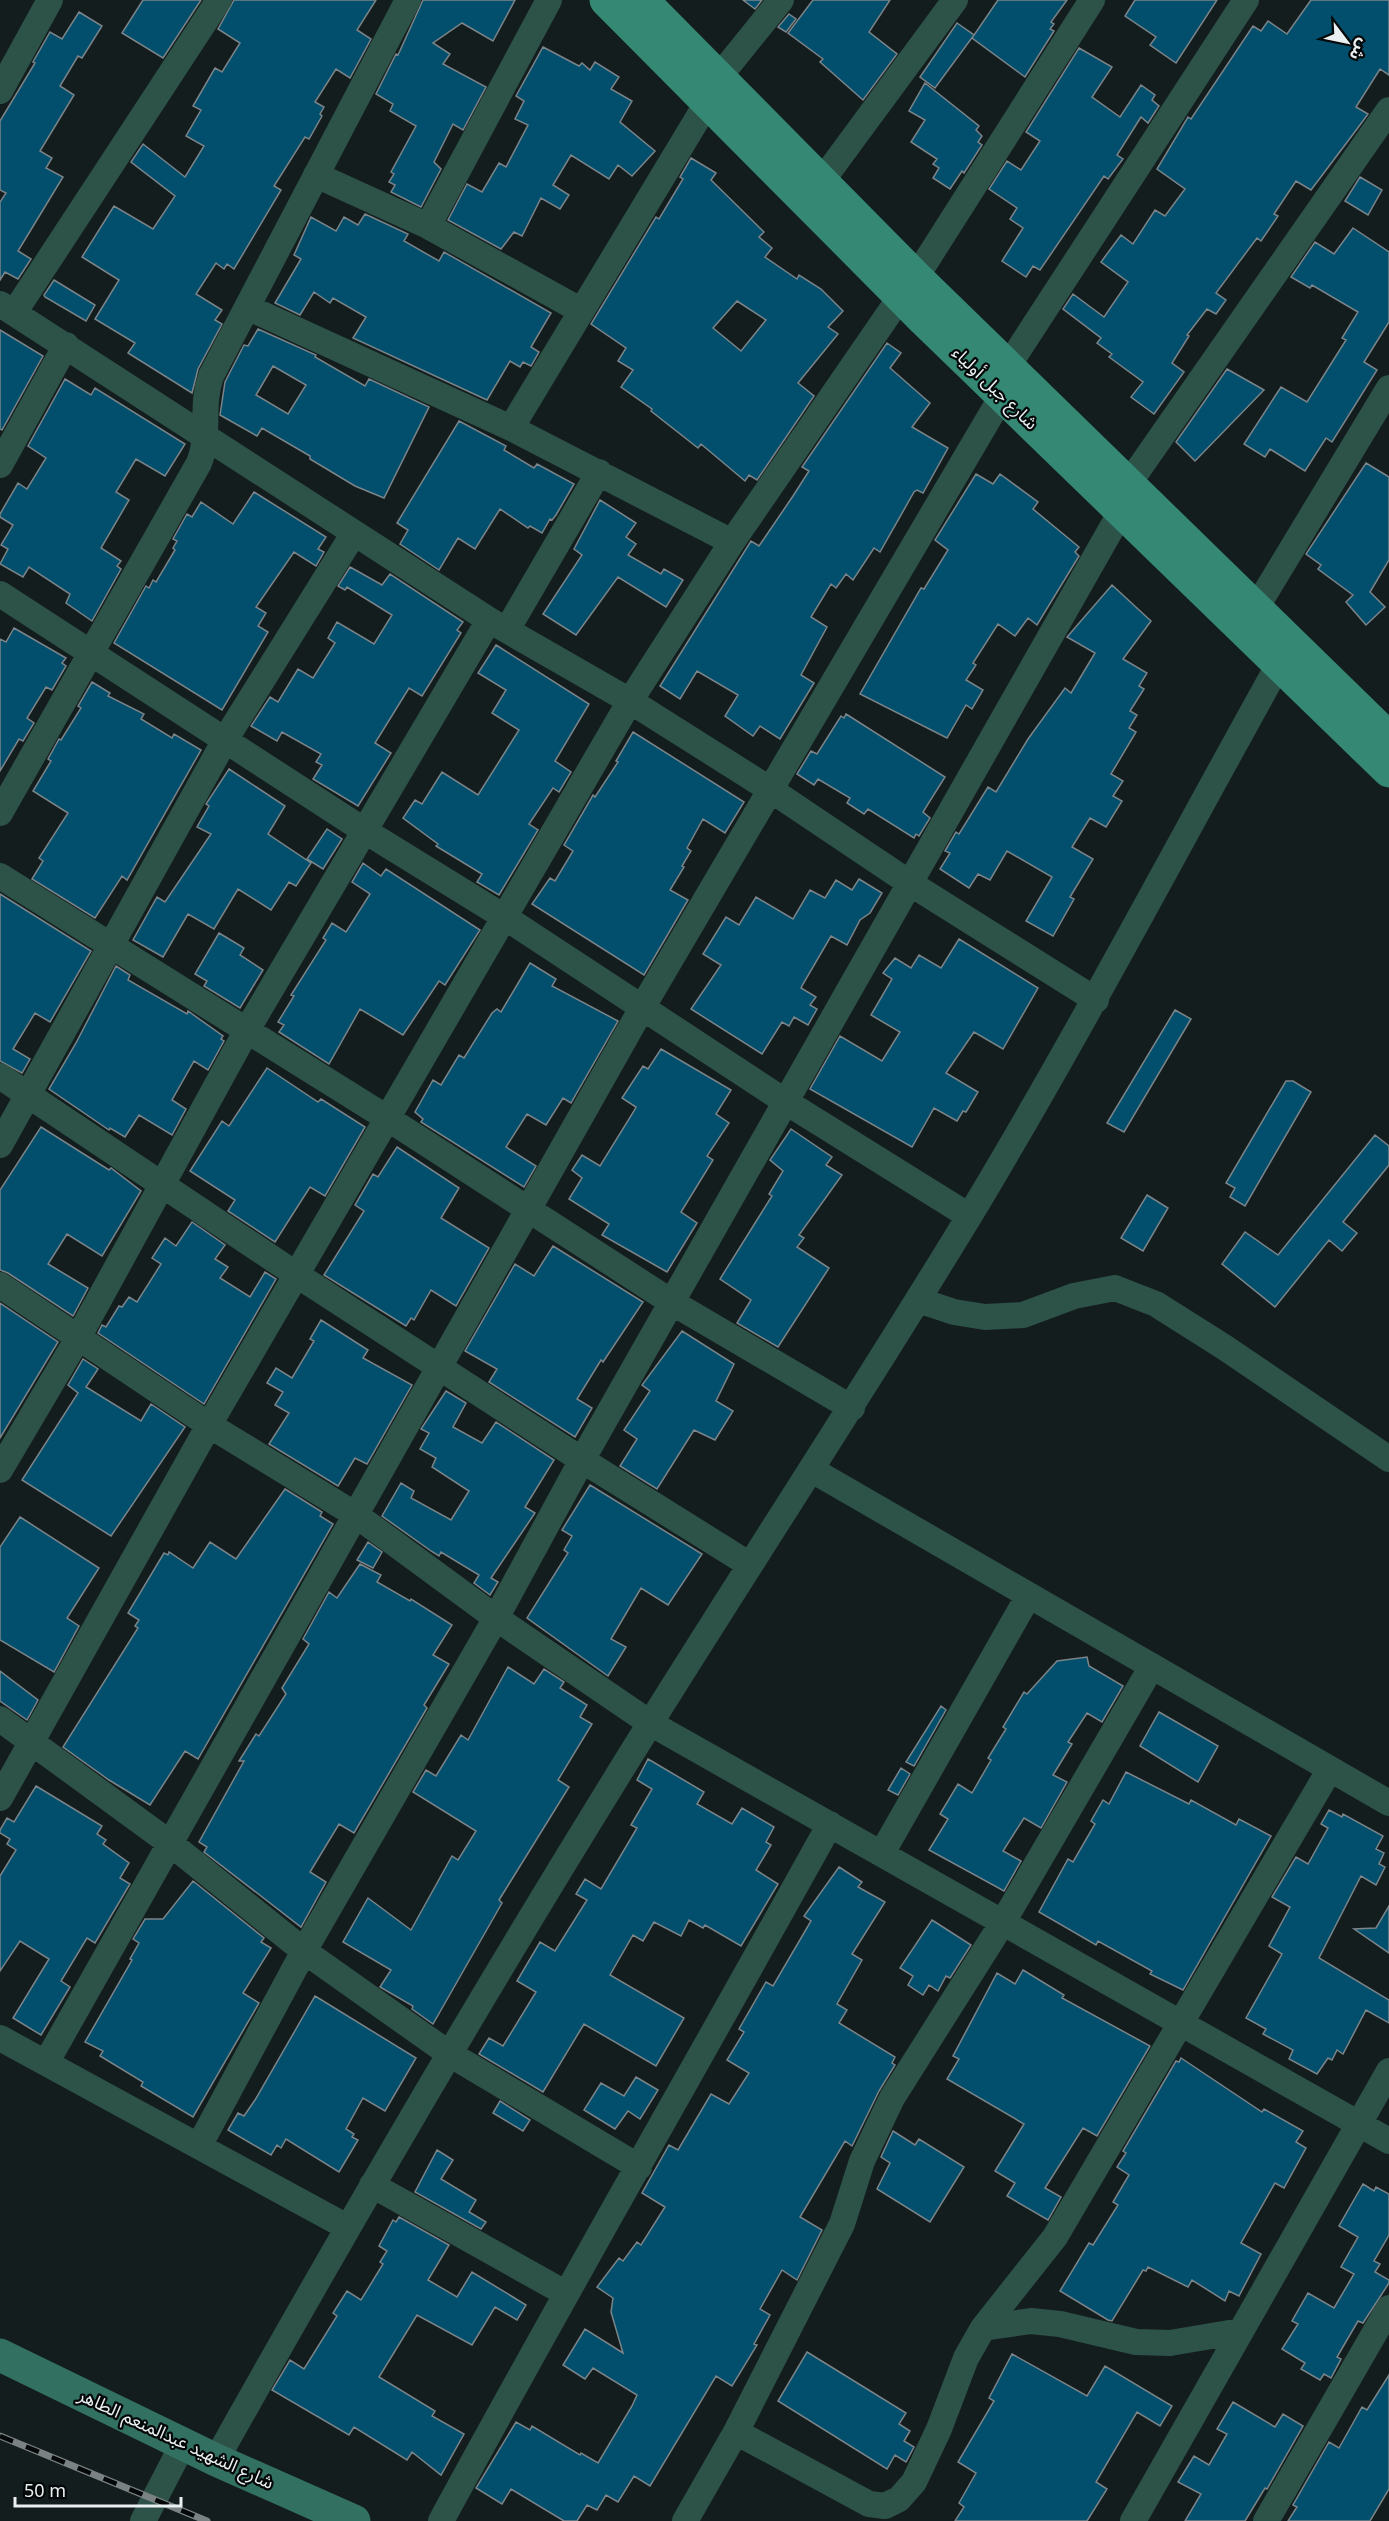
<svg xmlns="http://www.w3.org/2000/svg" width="1389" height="2521" font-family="Georgia,'Noto Sans Arabic',serif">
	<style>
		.building { fill: #014f6c; stroke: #7b8489; stroke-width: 1.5; fill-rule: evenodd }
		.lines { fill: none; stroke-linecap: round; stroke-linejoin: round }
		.street { stroke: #2d5248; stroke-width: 26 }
		.secondary { stroke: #327061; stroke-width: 33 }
		.primary { stroke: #348874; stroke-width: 33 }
		.rail-casing { stroke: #7a8283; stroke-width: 7 }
		.rail { stroke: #040707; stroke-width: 4.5; stroke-dasharray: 14; stroke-linecap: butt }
		.labels { text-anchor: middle; stroke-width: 4.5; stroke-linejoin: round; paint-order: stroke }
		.street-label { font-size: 18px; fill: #eaf0f1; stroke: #040707 }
	</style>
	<rect width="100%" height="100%" fill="#141d1e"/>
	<path class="building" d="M143 0H201L163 58 122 33Z
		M234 0H376L357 30 371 39 350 78 336 69 315 102 324 107 320 114 322 116 309 139 305 137 274 186 281 190 234 269 227 264 224 269 216 263 196 294 222 310 215 320 222 324 198 369 192 393 128 353 135 343 95 319 119 280 82 257 114 206 153 229 175 196 131 162 143 144 185 177 204 146 186 136 201 110 193 106 215 68 222 72 240 43 218 29Z
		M423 0H515L493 41 462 23 433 43 450 54 443 64 486 87 463 130 453 124 434 162 441 169 421 207 391 192 395 185 389 182 394 174 391 172 416 126 390 111 393 104 376 94 396 54 398 55Z
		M743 0H762L755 9Z
		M813 0H890L869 32 897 54 863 100 820 62 823 59 788 33Z
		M998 0H1067L1051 22 1054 24 1050 29 1054 31 1025 77 972 38Z
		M1135 0H1217L1176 63 1150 45 1156 37 1125 16Z
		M1311 0H1389V75L1380 69 1356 107 1368 114 1357 129 1311 190 1296 181 1274 214 1278 216 1261 241 1257 238 1216 293 1226 300 1216 314 1207 309 1187 335 1189 336 1172 363 1184 372 1154 414 1131 397 1143 382 1109 357 1112 354 1097 343 1101 338 1063 309 1073 294 1104 317 1128 282 1101 262 1121 235 1133 244 1155 210 1165 216 1185 189 1157 169 1188 117 1191 119 1253 26 1261 31 1268 21 1287 34Z
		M79 12 102 26 82 58 78 56 60 86 74 95 40 151 52 158 46 168 63 177 18 251 31 259 18 279 5 272 0 280V202L6 193 0 190V121L35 63 33 62 50 32 62 39Z
		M789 14 796 19 786 32 778 27Z
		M957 23 974 35 935 88 920 77Z
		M543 47 579 66 582 63 590 70 595 62 619 77 611 89 632 101 620 122 655 151 632 176 618 165 609 179 571 155 553 185 569 195 560 209 541 198 522 236 514 232 501 249 448 220 467 184 482 192 499 163 506 167 528 125 515 119 524 101 516 96Z
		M1079 48 1112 67 1092 97 1120 117 1141 85 1155 95 1152 100 1159 106 1148 123 1141 117 1117 155 1123 159 1108 179 1104 176 1040 270 1033 266 1026 277 1002 261 1023 228 1010 219 1017 208 989 189 1007 161 1021 170 1040 141 1026 132Z
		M925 83 979 126 976 130 982 136 978 142 982 145 964 173 962 171 950 189 933 178 939 168 933 164 937 159 911 142 925 120 909 111Z
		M691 158 716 173 711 180 764 232 759 237 772 248 765 257 797 279 799 275 821 289 843 311 828 327 838 334 798 383 814 396 757 480 749 475 745 481 701 444 698 448 651 411 652 409 621 387 633 370 618 361 626 348 591 324 656 217 659 219 683 179 680 177ZM737 301 766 320 741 351 713 328Z
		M1360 177 1382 190 1368 215 1345 201Z
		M365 214 408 234 404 241 439 261 444 252 551 313 531 347 539 352 531 366 523 362 520 367 510 361 487 400 353 338 366 317 333 298 330 303 314 292 300 315 275 303 301 259 294 255 311 217 336 231 344 217 358 225Z
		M1353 228 1389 252V322L1364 362 1377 370 1332 442 1326 438 1305 471 1270 449 1265 457 1244 444 1281 387 1307 402 1346 340 1342 338 1358 312 1312 285 1310 288 1291 277 1315 242 1334 254Z
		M54 280 95 305 86 321 45 297 44 295Z
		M258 329 316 355 315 357 365 386 369 379 429 407 384 498 355 486 310 459V456L262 428 257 436 220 415 225 382 244 345 248 346ZM273 366 306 385 288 414 256 395Z
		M0 330 43 356 2 430 0 429Z
		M887 343 901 353 890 368 930 403 912 427 948 448 923 493 917 490 914 492 880 552 874 548 853 580 846 574 836 588 831 584 811 617 827 627 801 675 814 683 780 739 760 726 753 736 725 716 738 695 697 671 680 699 660 686 751 541 759 546 793 496 809 471 802 467Z
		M1227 369 1264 390 1195 461 1176 442Z
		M65 379 91 395 95 388 185 444 165 476 136 459 116 492 129 500 101 548 121 561 117 566 121 569 92 621 66 603 70 594 29 567 23 577 0 564 8 549 1 545 13 525 0 517V514L18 483 27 489 46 458 28 446Z
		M459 421 506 446 504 450 534 468 537 464 574 484 556 515 552 520 550 519 542 533 530 526 528 528 500 509 475 549 458 538 439 570 400 544 408 530 397 523Z
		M1366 463 1389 477V560L1370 592 1385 607 1366 625 1346 602 1353 595 1318 569 1321 565 1306 554Z
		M976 474 993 484 1000 474 1038 502 1033 509 1079 547 1075 552 1079 556 1037 625 1028 618 1015 636 998 624 973 663 976 665 966 680 983 690 972 709 966 705 947 738 860 694 921 588 924 589 948 550 935 540Z
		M254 492 326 537 318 549 324 552 316 566 294 552 256 607 266 613 258 626 268 632 222 710 114 643 146 586 149 588 153 580 156 582 175 550 173 548 177 541 173 539 187 514 192 517 201 502 233 524Z
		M600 500 636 523 626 537 636 544 628 555 661 574 664 569 683 580 666 607 618 577 576 635 543 614 582 555 574 549Z
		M350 567 382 585 390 574 463 622 457 630 461 633 422 696 409 688 375 743 391 753 358 806 313 779 322 765 316 762 321 754 282 732 277 741 251 726 270 697 278 702 298 669 313 678 335 643 328 638 337 622 374 644 392 615 347 587 345 590 338 586Z
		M1112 585 1151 621 1123 659 1147 673 1139 686 1144 689 1130 711 1137 715 1129 728 1136 732 1111 774 1123 781 1113 796 1122 801 1106 827 1090 818 1072 847 1093 859 1070 897 1074 899 1053 936 1026 921 1052 877 1007 851 990 880 978 874 969 888 940 869 950 853 945 851 956 832 959 834 988 787 996 792 1028 739 1065 688 1071 693 1095 653 1067 637Z
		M14 628 66 658 62 663 66 666 52 690 46 687 27 718 34 723 23 741 19 739 0 771V639L6 642Z
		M496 645 589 704 555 761 571 772 559 792 553 788 529 824 538 830 499 895 477 882 482 874 436 846 438 844 403 818 415 800 422 804 442 772 478 795 519 730 492 713 506 690 478 673Z
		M92 682 110 693 108 696 144 714 141 719 172 738 174 734 201 750 127 880 122 876 95 918 32 879 43 861 39 858 68 813 33 791 51 761 48 759 59 739 61 740 81 708 78 706Z
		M846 714 945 777 923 812 930 818 919 836 916 834 914 838 868 809 864 814 847 803 850 798 818 779 814 785 797 774 811 751 817 754 841 716 844 718Z
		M633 732 744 802 725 833 703 819 687 848 691 851 682 866 684 867 670 890 688 900 644 975 532 904 550 878 555 881 573 851 564 845 593 795 595 797 618 762 616 761Z
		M229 769 285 806 268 834 311 863 296 886 289 882 271 910 238 889 214 929 188 914 163 957 133 940 157 897 165 902 211 834 197 827 209 806 206 804Z
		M327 829 342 839 323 869 307 859Z
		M363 863 381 876 386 869 480 930 445 985 439 981 403 1035 360 1009 329 1064 279 1032 284 1025 278 1022 294 996 291 995 326 940 323 938 332 923 346 932 370 894 352 882Z
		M859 879 882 893 870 913 860 920 847 945 831 936 803 984 801 988 816 997 810 1005 817 1009 808 1025 794 1017 789 1026 782 1022 762 1054 691 1009 721 965 703 954 726 917 739 925 756 897 793 919 810 890 825 898 836 880 852 890Z
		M0 894 91 951 50 1022 35 1013 13 1049 30 1059 22 1073 0 1061Z
		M219 933 244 948 240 955 263 970 240 1008 204 986 207 981 195 974Z
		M959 939 1038 988 1003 1049 974 1032 946 1073 978 1092 966 1112 963 1111 957 1121 934 1108 912 1147 810 1089 840 1036 882 1061 900 1032 871 1015 892 979 883 973 895 958 911 968 919 955 941 968Z
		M530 963 556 979 552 986 618 1021 571 1103 563 1098 546 1125 527 1114 506 1147 536 1166 524 1187 421 1122 423 1119 415 1112 433 1080 441 1085 459 1055 464 1058 492 1013 497 1009 501 1012Z
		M116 966 130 975 128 980 187 1014 188 1011 223 1036 221 1039 224 1041 208 1070 194 1061 172 1100 186 1109 172 1135 139 1115 125 1137 110 1128 109 1130 49 1089 76 1043Z
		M1175 1010 1191 1019 1124 1132 1107 1123Z
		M661 1049 731 1090 716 1114 729 1123 707 1156 713 1160 681 1212 697 1223 667 1272 602 1235 609 1224 569 1199 582 1178 572 1170 582 1155 600 1166 634 1111 636 1107 622 1098 643 1066 648 1069Z
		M267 1068 318 1102 321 1099 365 1127 325 1196 310 1187 275 1242 228 1211 235 1200 190 1171 222 1121 229 1126Z
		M1286 1081H1293L1311 1092 1245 1206 1230 1197 1235 1188 1226 1183Z
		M41 1127 109 1170 111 1168 141 1191 102 1256 67 1234 48 1264 88 1288 73 1316 8 1273 0 1270V1190Z
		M791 1129 832 1157 826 1165 842 1175 799 1235 804 1238 797 1247 829 1268 778 1347 737 1323 751 1300 720 1279 772 1196 769 1194 783 1171 770 1160Z
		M1375 1135 1389 1146V1165L1343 1222 1357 1233 1342 1251 1329 1240 1275 1307 1222 1264 1245 1232 1278 1255Z
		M397 1147 459 1188 441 1218 489 1248 456 1306 431 1290 414 1320 411 1318 406 1326 324 1275 364 1211 355 1205 373 1174 378 1177Z
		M1147 1195 1168 1208 1143 1251 1121 1238Z
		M192 1222 225 1245 215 1259 228 1267 220 1278 250 1297 265 1272 276 1279 204 1404 98 1333 102 1325 106 1327 119 1306 122 1307 129 1297 137 1302 161 1264 152 1258 165 1238 176 1246Z
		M553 1246 643 1302 603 1362 601 1360 577 1399 592 1408 575 1437 489 1382 497 1369 465 1351 515 1264 534 1276Z
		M0 1303 58 1342 0 1438Z
		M321 1320 368 1350 363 1358 412 1385 367 1464 355 1458 338 1486 269 1444 289 1413 275 1405 283 1392 267 1383 276 1368 292 1378 314 1341 310 1339Z
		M682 1331 734 1364 716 1401 733 1411 715 1440 694 1430 657 1489 620 1466 637 1439 624 1430 650 1391 642 1385Z
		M83 1359 98 1369 86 1387 141 1421 151 1404 185 1427 111 1536 22 1480 78 1393 68 1385Z
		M446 1391 466 1403 453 1427 482 1443 496 1422 554 1460 525 1507 535 1513 491 1578 498 1582 490 1595 474 1583 479 1575 441 1552 439 1556 431 1551 382 1516 401 1483 414 1491 411 1498 451 1520 469 1491 432 1467 436 1458 420 1449 429 1433 421 1429Z
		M590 1485 702 1554 668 1605 641 1588 611 1639 626 1647 608 1676 527 1618 568 1553 564 1550 572 1536 562 1530Z
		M285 1489 322 1512 320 1516 333 1524 198 1759 185 1751 150 1805 109 1780 63 1747 138 1628 135 1626 139 1620 128 1613 164 1553 168 1555 169 1552 193 1568 210 1542 236 1559Z
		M20 1517 99 1568 67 1618 79 1626 54 1672 0 1640V1547Z
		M368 1542 382 1552 373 1568 357 1560Z
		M360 1564 381 1575 377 1582 410 1601 411 1599 452 1625 433 1655 449 1664 424 1705 427 1708 354 1833 339 1824 310 1872 326 1882 301 1927 204 1852 207 1847 199 1842 244 1761H239L256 1734 259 1736 286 1694 282 1688 309 1644 303 1639 329 1592 337 1598Z
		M1087 1657 1089 1666 1123 1686 1102 1722 1087 1713 1068 1742 1072 1744 1053 1775 1067 1782 1041 1828 1024 1818 1003 1851 1021 1861 1004 1891 929 1850 948 1819 940 1814 958 1784 972 1793 991 1760 988 1758 1006 1729 1003 1727 1024 1692 1027 1694 1057 1661Z
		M508 1667 534 1684 544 1669 564 1682 560 1688 587 1705 580 1717 592 1724 558 1780 569 1787 499 1900 502 1903 433 2024 412 2009 413 2006 380 1987 391 1970 343 1942 368 1898 411 1930 452 1856 458 1860 476 1831 413 1792 426 1770 436 1776 461 1735 468 1740Z
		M0 1671 38 1700 27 1720 0 1701Z
		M941 1706 946 1710 914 1766 906 1762Z
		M1159 1712 1218 1746 1198 1782 1140 1746Z
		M648 1759 704 1792 697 1804 732 1824 742 1808 774 1827 766 1842 771 1845 756 1870 778 1884 741 1946 705 1925 703 1928 689 1920 681 1936 654 1922 643 1941 633 1935 610 1975 684 2018 656 2066 584 2024 543 2092 479 2054 489 2038 503 2046 536 1992 517 1981 540 1942 555 1951 587 1900 576 1894 585 1879 601 1889 637 1828 631 1825 652 1789 637 1780Z
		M901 1768 910 1774 898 1795 888 1790Z
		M1126 1772 1189 1804 1191 1800 1236 1825 1239 1819 1271 1836 1183 1990 1150 1974 1152 1971 1098 1941 1096 1945 1039 1912 1068 1859 1073 1862 1095 1824 1091 1821 1103 1800 1109 1804Z
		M36 1786 102 1826 97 1834 106 1840 103 1844 129 1863 120 1878 130 1884 95 1943 87 1938 61 1981 70 1987 41 2035 13 2018 49 1959 20 1941 0 1971V1876L16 1850 7 1844 10 1839 0 1833V1830L7 1818 14 1822Z
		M1329 1810 1342 1817 1343 1814 1383 1836 1376 1849 1384 1853 1379 1864 1385 1867 1376 1885 1361 1876 1319 1958 1389 2000V2023L1366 2010 1343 2054 1337 2050 1332 2060 1328 2058 1317 2074 1289 2059 1293 2050 1263 2034 1266 2029 1246 2018 1282 1954 1269 1946 1290 1907 1272 1897 1296 1857 1308 1864 1328 1828 1321 1824Z
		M839 1867 862 1882 858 1887 885 1902 852 1954 862 1960 837 2004 847 2010 839 2023 895 2057 892 2063 895 2065 879 2091 852 2146 845 2141 800 2217 822 2230 797 2280 782 2270 760 2309 770 2315 754 2344 757 2345 732 2386 716 2376 650 2486 634 2476 618 2502 606 2495 597 2510 587 2505 577 2521H564L511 2489 502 2504 476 2488 516 2422 530 2430 532 2426 580 2455 581 2453 598 2463 632 2406 637 2395 593 2368 585 2379 563 2365 585 2329 623 2353 611 2312 613 2298 597 2287 619 2258 623 2261 637 2242 641 2245 665 2207 642 2193 669 2145 678 2150 711 2094 729 2104 749 2073 727 2060 744 2032 739 2029 766 1982 773 1986 811 1921 804 1916Z
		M193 1881 264 1938 261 1942 271 1948 243 1993 259 2003 193 2117 141 2086 143 2082 100 2056 103 2051 85 2042 132 1960 130 1959 139 1943 133 1939 145 1919H163Z
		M1389 1906V1953L1354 1929 1376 1928Z
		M932 1920 971 1945 950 1978 946 1976 938 1991 929 1985 923 1995 908 1985 913 1976 900 1968Z
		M1023 1970 1064 1995 1062 1998 1150 2046 1097 2136 1083 2128 1045 2188 1061 2197 1048 2220 1007 2196 1015 2183 995 2171 1024 2124 947 2079 959 2059 953 2056 997 1973 1015 1984Z
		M315 1996 416 2058 385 2111 363 2098 346 2129 354 2134 352 2137 358 2140 339 2172 286 2139 281 2148 277 2145 271 2155 228 2130 238 2113 244 2116 255 2100Z
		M1181 2058 1262 2112 1264 2109 1303 2131 1296 2142 1306 2148 1284 2188 1275 2183 1241 2243 1261 2254 1239 2296 1229 2291 1225 2301 1192 2280 1188 2287 1148 2267 1146 2271 1143 2270 1112 2321 1108 2320 1060 2291 1089 2243 1093 2245 1118 2205 1113 2202 1129 2175 1117 2167 1126 2153 1123 2151 1176 2061 1179 2062Z
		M636 2077 658 2090 640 2119 628 2111 615 2129 584 2110 601 2083 624 2096Z
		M500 2101 530 2120 523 2131 493 2113Z
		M893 2131 915 2145 919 2139 964 2167 930 2222 877 2189 890 2163 881 2157Z
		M437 2150 453 2160 441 2179 476 2200 469 2212 486 2222 481 2229 415 2192Z
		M1363 2184 1374 2191 1376 2187 1389 2194V2235L1374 2261 1380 2264 1375 2272 1389 2280V2283L1363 2323 1358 2321 1337 2357 1341 2359 1331 2378 1324 2374 1320 2380 1301 2369 1305 2363 1282 2349 1298 2324 1292 2321 1308 2293 1334 2308 1354 2274 1341 2267 1358 2237 1339 2226Z
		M399 2217 449 2245 428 2280 457 2297 472 2272 526 2305 517 2320 495 2307 472 2345 417 2315 379 2377 435 2411 432 2416 464 2434 441 2475 412 2452 407 2460 354 2427 349 2435 272 2390 290 2360 304 2369 337 2316 333 2313 347 2291 361 2300 383 2264 380 2262 387 2251 379 2246 393 2220 396 2222Z
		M807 2352 906 2413 899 2424 910 2431 904 2441 914 2447 906 2462 895 2455 887 2469 778 2401Z
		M1012 2354 1087 2396 1105 2366 1172 2406 1160 2426 1137 2412 1096 2482 1107 2489 1087 2521H955L964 2507 959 2503 976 2473 958 2462 994 2401 989 2398Z
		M1389 2375V2489L1370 2521H1288L1297 2507 1293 2505 1329 2442 1339 2448 1362 2407 1367 2410Z
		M1233 2402 1275 2427 1283 2414 1303 2426 1267 2489 1265 2488 1245 2521H1185L1201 2494 1178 2482 1194 2456 1209 2465 1227 2434 1217 2429Z"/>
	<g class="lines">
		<path class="street" d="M718 78 781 0
			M0 91 50 0
			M316 175 428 226 580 310
			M821 182 955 0
			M428 226 549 0
			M916 277 1092 0
			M0 304 489 620 630 701 771 790 908 882 1096 1000
			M249 308 511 428 732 542
			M14 313 219 0
			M1008 366 1246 0
			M511 428 707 103
			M0 465 66 345
			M1129 483 1389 110
			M0 594 365 831 506 918 786 1102 969 1216
			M1256 608 1389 388
			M507 630 599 472
			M0 813 199 463C211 433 200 407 211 376L408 0
			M0 876 387 1118 673 1303 852 1408
			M0 1076 297 1275 582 1460 750 1565
			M0 1145 225 740 354 533
			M0 1285 209 1425 356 1515 496 1618 650 1723 1389 2141
			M918 1300 954 1312 985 1317 1023 1315 1074 1296 1115 1288 1156 1304 1224 1347 1389 1459
			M0 1470 78 1338 247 1030 489 620
			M812 1470 1389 1803
			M0 1719 171 1844 304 1951 448 2053 639 2167
			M0 1798 209 1425 630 701 732 542 901 296
			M882 1853 1029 1595
			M0 2038 347 2227
			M46 2063 642 1008 1002 396
			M199 2146 304 1951 496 1618 582 1460 1122 510
			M372 2185 565 2293
			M983 2328 1031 2321 1060 2324 1136 2342 1170 2343 1241 2331
			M736 2432 869 2504 885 2506 899 2499 914 2482 939 2429 966 2358 983 2328 1055 2237 1330 1769
			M216 2460C356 2210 500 1964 651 1722 756 1554 864 1389 967 1220 1080 1033 1181 839 1288 648
			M143 2521 183 2444
			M441 2521C568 2287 701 2057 830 1824
			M685 2521 736 2432 842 2224 862 2161 892 2098 1003 1922 1152 1666
			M1133 2521 1389 2071
			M1266 2521 1389 2308"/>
		<path class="secondary" d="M0 2355 216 2460 354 2521"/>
		<path class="primary" d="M606 0 922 318 1389 771
			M642 0 916 277 1389 738"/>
		<g class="rail-casing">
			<path id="rail" d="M0 2436 207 2521"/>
		</g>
		<use href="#rail" class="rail"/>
	</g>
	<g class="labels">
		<g class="street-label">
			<text transform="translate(995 388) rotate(44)" y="6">شارع جبل أولياء</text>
			<text transform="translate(176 2439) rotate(25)" y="6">شارع الشهيد عبدالمنعم الطاهر</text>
		</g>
	</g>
	<g transform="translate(1347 42) rotate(122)" stroke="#040707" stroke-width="4.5" paint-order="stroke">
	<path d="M0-4.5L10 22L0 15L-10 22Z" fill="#eaf0f1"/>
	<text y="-9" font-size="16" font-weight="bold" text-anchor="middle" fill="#eaf0f1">ش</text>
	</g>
	<path d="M15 2497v9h166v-9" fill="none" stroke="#eaf0f1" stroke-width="3"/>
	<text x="24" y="2497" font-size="18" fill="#eaf0f1" stroke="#040707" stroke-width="4.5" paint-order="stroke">50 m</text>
</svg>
